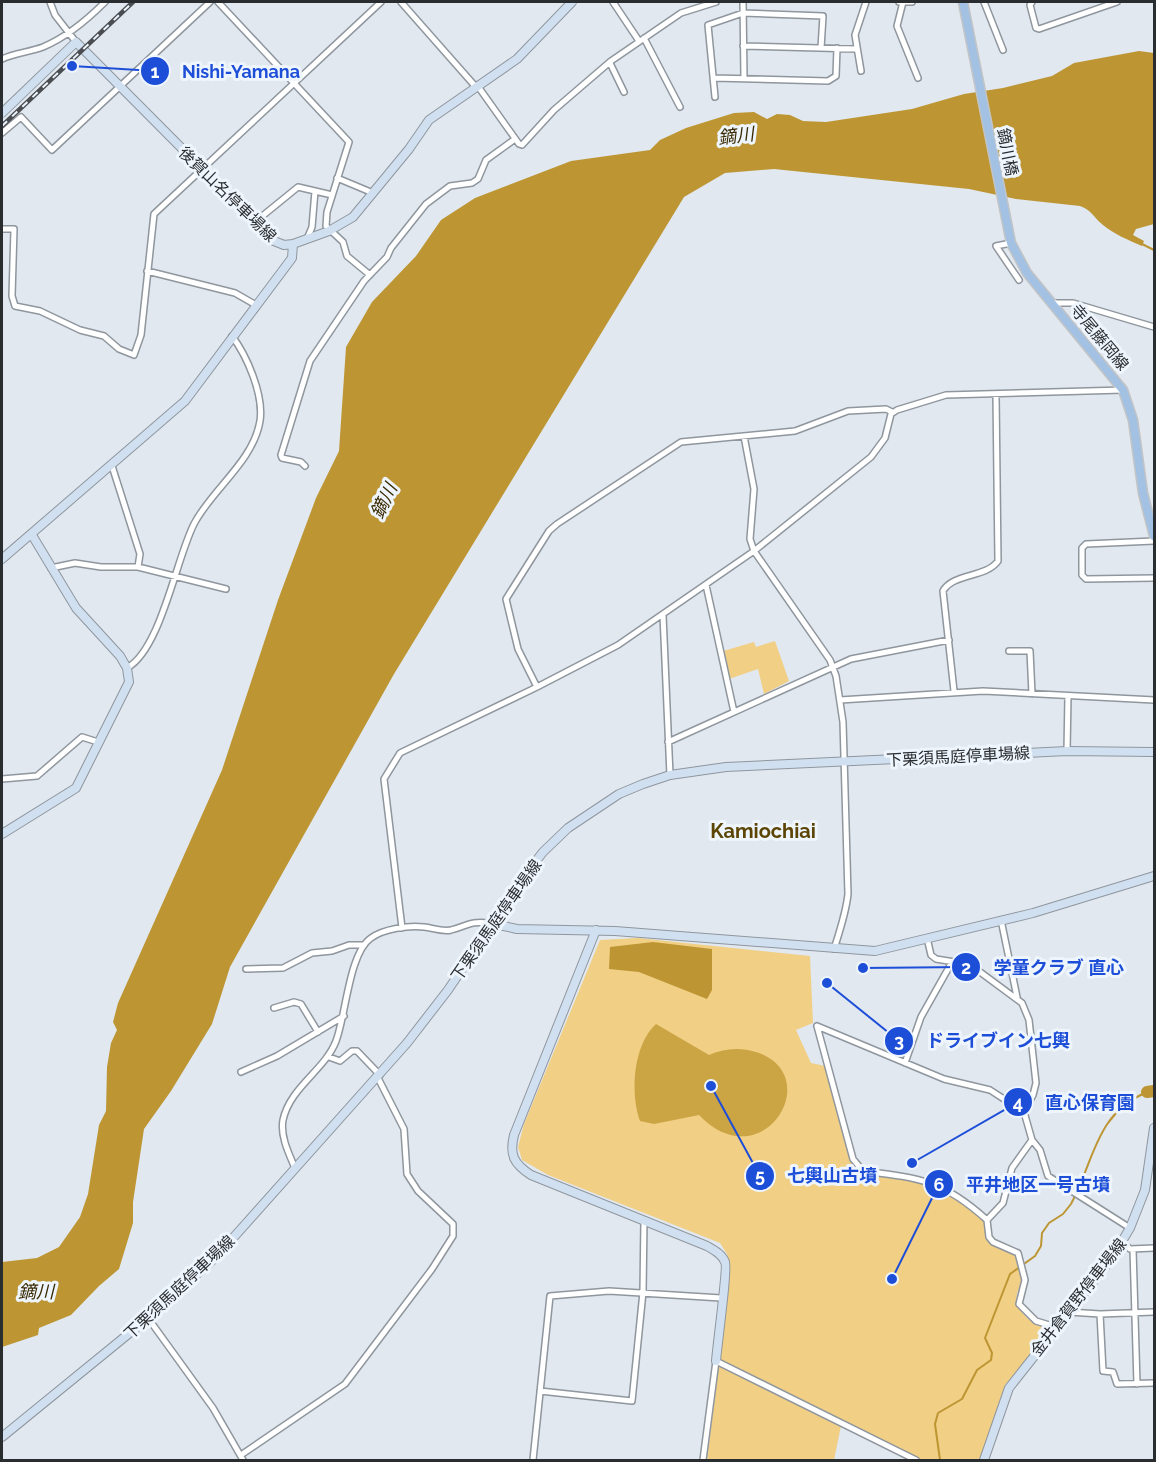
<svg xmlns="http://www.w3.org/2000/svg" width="1156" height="1462" font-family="Raleway,'Noto Sans JP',sans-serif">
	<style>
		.green { fill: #f1cf85 }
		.forest { fill: #cba444 }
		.water { fill: #bd9633 }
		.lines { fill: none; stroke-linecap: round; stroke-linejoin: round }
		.stream { stroke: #bd9633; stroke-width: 2 }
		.river { stroke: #bd9633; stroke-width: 12 }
		.street-casing { stroke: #8f969d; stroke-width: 8 }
		.secondary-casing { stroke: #8f969d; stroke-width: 10 }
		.primary-casing { stroke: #c3c4c5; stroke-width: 11 }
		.street { stroke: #fff; stroke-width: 5 }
		.secondary { stroke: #d1e0f1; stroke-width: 8 }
		.primary { stroke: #a3c1e3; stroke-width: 8 }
		.rail-casing { stroke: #4a4e52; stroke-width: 4.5 }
		.rail { stroke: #eef5fd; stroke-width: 2; stroke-dasharray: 7; stroke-linecap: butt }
		.labels { text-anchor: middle; stroke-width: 6; stroke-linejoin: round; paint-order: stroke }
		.street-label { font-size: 16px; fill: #2a2d30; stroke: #eef5fd }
		.water-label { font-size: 18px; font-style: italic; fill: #392900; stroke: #eef5fd }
		.quarter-label { font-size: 20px; font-weight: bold; fill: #5c4505; stroke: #eef5fd }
		.leader { fill: none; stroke: #1d4ed8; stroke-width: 2 }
		.callout-dot { fill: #1d4ed8; stroke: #eef5fd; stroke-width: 2 }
		.mark-label { font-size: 18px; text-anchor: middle; font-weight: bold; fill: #fff }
		.callout-label { font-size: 18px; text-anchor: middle; font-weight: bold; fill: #1d4ed8; stroke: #eef5fd; stroke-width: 6; stroke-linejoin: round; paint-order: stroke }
	</style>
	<rect width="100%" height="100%" fill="#e1e8f0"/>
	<path class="green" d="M775 641 789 681 764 694 758 669 729 679 723 651 754 642 756 647Z
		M638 938 810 956 813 1023 796 1030 811 1063 825 1066 855 1173 885 1175 940 1186 985 1220 984 1227 992 1244 1017 1254 1024 1279 1017 1293 1016 1305 1028 1319 1053 1328 1005 1385 980 1460H921L842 1421 834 1460H707L730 1271 727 1254 720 1243 548 1175 522 1160 518 1147 524 1124 600 940Z"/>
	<path class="forest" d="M656 1024 709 1055C726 1048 741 1047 759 1053 826 1078 761 1180 699 1115L654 1124 640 1121C630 1094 633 1045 656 1024Z"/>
	<path class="water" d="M1139 51 1154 53V224L1136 229 1133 235 1144 241 1142 246C1128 240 1114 234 1103 225 1094 218 1092 210 1080 206L1016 199 969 189 774 169 725 173 684 197 394 674 230 967 212 1024 171 1091 144 1129 133 1202V1223L119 1269 99 1286 71 1315 39 1328 38 1335 2 1347V1262L37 1258 59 1247 80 1217 88 1194 99 1125 106 1111 107 1067 111 1043 117 1030 113 1022 118 1003 222 770 278 600 316 498 339 451 346 347 372 302 416 256 441 220 475 198 571 161 650 150 660 140 686 128 734 113 754 112 767 119 777 114 790 115 803 121 826 122 912 109 964 94 1003 88 1052 76 1074 63Z
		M653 942 712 949V990L707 999 639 972 609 969 610 947Z"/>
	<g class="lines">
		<path class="stream" d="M1142 244 1154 250
			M940 1460 935 1424 938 1413 962 1399 977 1370 991 1360 992 1353 985 1338 1010 1274 1035 1256 1041 1246 1042 1233 1049 1223 1063 1214 1071 1204C1095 1159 1095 1114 1147 1092"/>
		<path class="river" d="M1147 1092 1154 1091"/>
		<g class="street-casing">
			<path id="street" d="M50 2 55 15 76 42
				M218 2 349 142 327 212 326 226 343 242 347 256 370 275
				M401 2 475 86
				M613 2 639 41
				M743 2 744 78
				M899 2H912
				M903 2 897 26 918 78
				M984 2 1003 50
				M1032 2 1030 5 1036 28 1039 29 1117 2
				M644 38 680 107
				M743 46 857 49
				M2 59C15 53 30 52 43 47 67 37 87 20 105 2
				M610 63 624 92
				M861 71 855 35 866 2
				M714 78 828 81 836 76 837 48
				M477 85 519 144 522 145 554 110 611 61 681 13 716 2
				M715 97 708 25 743 13 823 16 821 48
				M2 133 21 117 52 150 210 2
				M337 178 373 193
				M255 222 298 187 332 195
				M2 229H14L12 296 15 306 40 311 80 330 104 336 119 349 134 355 141 335 154 214 381 2
				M307 239 312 227 315 191
				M1011 243 996 246 1019 280
				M147 271 235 293 256 305
				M1052 303H1073L1154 327
				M744 436 754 489 750 539 754 551 830 660 836 676 843 722 848 894C846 913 840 930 834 949
				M112 466 140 554 138 567
				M305 466 301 462 282 458 281 455 310 361 364 281 387 257 391 248 426 204 450 186 472 183 478 179 486 160 515 139
				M1154 541 1086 544 1082 548V575L1086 579 1154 578
				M51 568 75 563 101 567H138L226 589
				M706 585 734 712
				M663 615 670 775
				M1009 651H1030L1032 694
				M127 668C161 649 176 559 194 524 212 489 253 462 260 421 264 395 247 356 232 336
				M537 687 518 649 506 599 549 531 557 524 681 442 795 431 848 411 886 409 892 412
				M954 691 943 591C953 573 986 578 998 561L996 395
				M840 700 983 691 1154 700
				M668 742 851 659 949 640
				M1067 751 1068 696
				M2 779 37 776 82 737 98 742
				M1001 920 1017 997
				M402 928 384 779 400 753 537 687 618 645 754 551 871 457 885 438 891 414 897 410 946 395 1123 390
				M927 938 931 955 936 959 967 964 976 969 1022 1003 1029 1020 1036 1083 1033 1095 1024 1112
				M246 969 283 968 312 953 332 951 349 945H363
				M274 1008 294 1002 301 1004 318 1032
				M817 1026 944 1079 990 1090 1024 1112 1032 1140 1040 1150 1048 1176 1130 1228
				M817 1026 853 1159 863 1171C920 1178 943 1180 987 1220
				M329 1057 340 1061 352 1051H357L380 1075
				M905 1063 921 1017 952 962
				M241 1072 277 1056 344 1016
				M1032 1140 1012 1168 1003 1203 987 1220 989 1237 993 1242 1018 1253 1025 1280 1019 1304 1036 1321 1056 1327
				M295 1168C289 1154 280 1136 283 1120 290 1087 325 1070 336 1041 346 1015 349 953 371 938 383 929 409 925 424 927 433 928 442 932 451 930 470 925 468 921 490 923
				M1122 1242 1130 1249 1154 1248
				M1133 1249 1137 1384
				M1069 1312 1100 1314 1103 1371 1113 1372 1117 1384 1154 1383
				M1100 1314 1154 1312
				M148 1318 213 1408 243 1460
				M540 1391 632 1401 643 1292 644 1220
				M241 1455 345 1384 432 1269 453 1236V1224L418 1191 407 1174 404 1129 378 1078
				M533 1460 550 1296 609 1291 721 1298
				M703 1460 716 1361 916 1460"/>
		</g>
		<g class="secondary-casing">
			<path id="secondary" d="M2 113 76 42 274 241 284 245 293 244 329 231 353 217 409 149 429 120 517 59 572 2
				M2 559 185 401 292 258 293 244
				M2 834 76 788 129 682 127 668 120 656 76 608 32 535
				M490 923 517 929 615 931 875 951 1033 913 1154 876
				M596 930 514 1135C509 1155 514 1164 531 1175L707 1246C714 1250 722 1254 725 1262 728 1267 717 1347 716 1361
				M2 1437 148 1318 217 1256 407 1043 448 990 523 878 543 852 568 828 619 794 643 784 670 775 726 767 1067 751 1154 752
				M984 1460 1009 1388 1112 1258 1130 1228 1145 1190 1154 1128"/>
		</g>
		<g class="primary-casing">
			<path id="primary" d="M963 2 1011 243 1027 273 1123 390 1133 420 1143 493 1154 536"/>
		</g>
		<use href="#street" class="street"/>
		<use href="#secondary" class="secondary"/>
		<use href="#primary" class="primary"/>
		<g class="rail-casing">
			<path id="rail" d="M2 126 133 2"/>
		</g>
		<use href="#rail" class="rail"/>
	</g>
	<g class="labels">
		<g class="street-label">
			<text transform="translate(1008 152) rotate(79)" y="6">鏑川橋</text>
			<text transform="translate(228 194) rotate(44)" y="6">後賀山名停車場線</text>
			<text transform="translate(1100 337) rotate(50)" y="6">寺尾藤岡線</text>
			<text transform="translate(958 756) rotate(-3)" y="6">下栗須馬庭停車場線</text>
			<text transform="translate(496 920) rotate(-55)" y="6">下栗須馬庭停車場線</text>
			<text transform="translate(179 1287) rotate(-43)" y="6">下栗須馬庭停車場線</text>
			<text transform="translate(1078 1297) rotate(-52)" y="6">金井倉賀野停車場線</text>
		</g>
		<g class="water-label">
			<text transform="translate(736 136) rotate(-7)" y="6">鏑川</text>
			<text transform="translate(384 501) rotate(-64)" y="6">鏑川</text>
			<text x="36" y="1298">鏑川</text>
		</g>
		<g class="quarter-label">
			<text x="763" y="838">Kamiochiai</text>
		</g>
	</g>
	<path class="leader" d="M72 66L155 71M863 968L966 967M827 983L899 1041M912 1163L1018 1102M711 1086L760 1176M892 1279L939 1184"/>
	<g class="callout-dot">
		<circle cx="72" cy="66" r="6"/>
		<circle cx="863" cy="968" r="6"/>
		<circle cx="827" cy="983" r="6"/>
		<circle cx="912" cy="1163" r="6"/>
		<circle cx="711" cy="1086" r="6"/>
		<circle cx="892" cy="1279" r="6"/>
		<circle cx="155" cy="71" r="15"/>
		<circle cx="966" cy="967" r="15"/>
		<circle cx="899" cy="1041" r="15"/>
		<circle cx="1018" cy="1102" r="15"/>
		<circle cx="760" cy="1176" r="15"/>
		<circle cx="939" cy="1184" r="15"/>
	</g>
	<g class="mark-label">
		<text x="155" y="78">1</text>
		<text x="966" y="974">2</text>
		<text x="899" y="1047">3</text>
		<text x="1018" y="1109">4</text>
		<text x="760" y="1182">5</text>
		<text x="939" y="1191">6</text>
	</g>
	<g class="callout-label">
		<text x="241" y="78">Nishi-Yamana</text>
		<text x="1059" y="974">学童クラブ 直心</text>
		<text x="998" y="1047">ドライブイン七輿</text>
		<text x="1090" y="1109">直心保育園</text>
		<text x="832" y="1182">七輿山古墳</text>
		<text x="1038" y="1191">平井地区一号古墳</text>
	</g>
	<rect width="1156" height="1462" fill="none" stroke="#2a2d30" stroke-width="6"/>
</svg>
